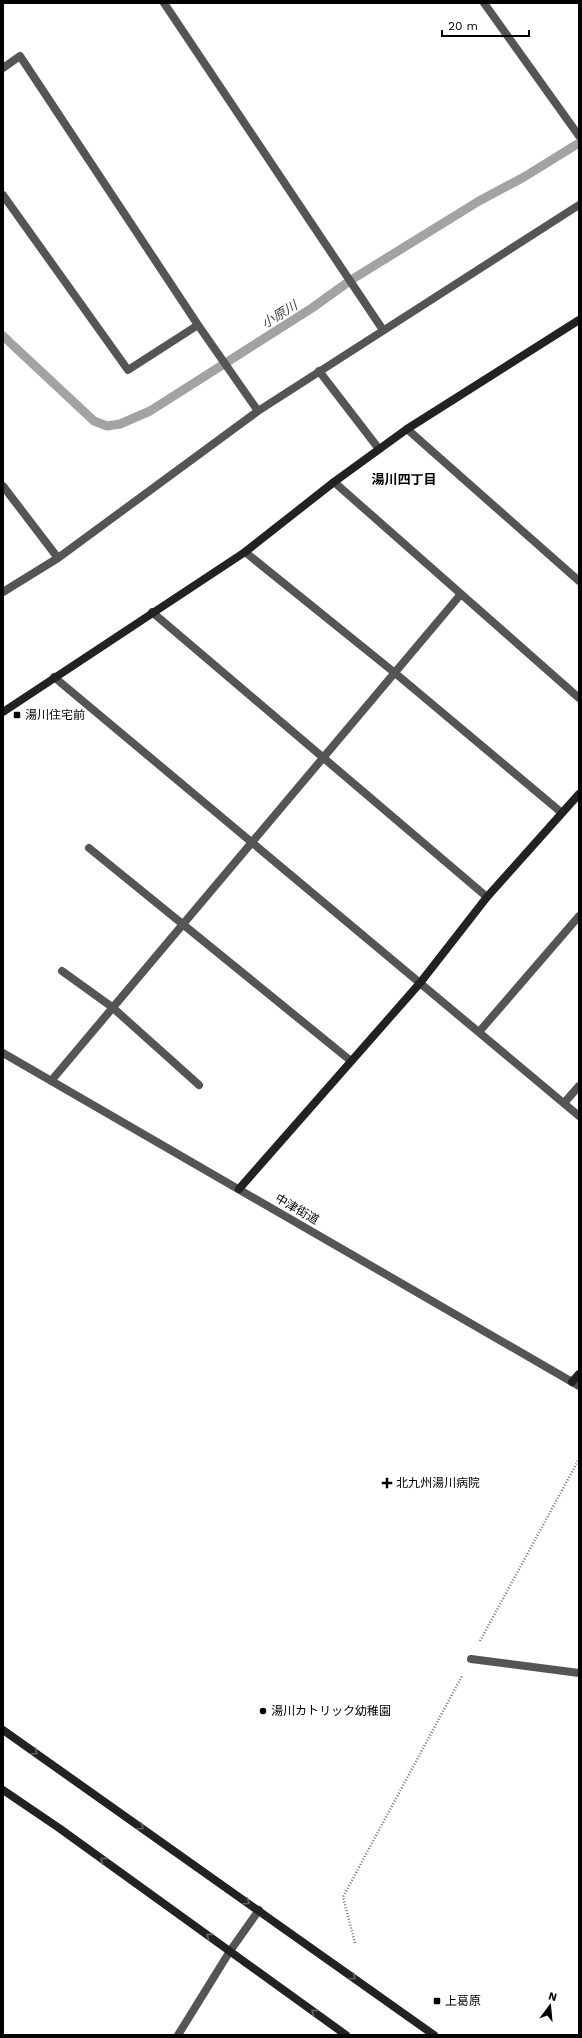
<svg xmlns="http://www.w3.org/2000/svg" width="582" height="2038" font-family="'Work Sans','Noto Sans JP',sans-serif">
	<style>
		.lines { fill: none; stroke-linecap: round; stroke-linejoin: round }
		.stream { stroke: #a3a3a3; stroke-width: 9 }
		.path { stroke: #777; stroke-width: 2.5; stroke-dasharray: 1 2; stroke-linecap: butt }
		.street { stroke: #555; stroke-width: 8 }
		.secondary { stroke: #222; stroke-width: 8 }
		.oneway { stroke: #646464 }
		.poi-dot { fill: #000; stroke: #fff; stroke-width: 1.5 }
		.labels { text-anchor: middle; stroke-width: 3; stroke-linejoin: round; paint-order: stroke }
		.poi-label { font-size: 12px; fill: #000; stroke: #fff; text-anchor: start }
		.street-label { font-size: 12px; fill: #000; stroke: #fff }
		.water-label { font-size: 13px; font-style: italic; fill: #444; stroke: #fff }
		.neighbourhood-label { font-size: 13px; font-weight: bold; fill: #000; stroke: #fff }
	</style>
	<rect width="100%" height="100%" fill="#fff"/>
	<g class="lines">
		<path class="stream" d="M3 336 94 421 107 426 120 424 150 411 312 308 351 280 479 201 524 177 579 143"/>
		<path class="path" d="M480 1641 579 1459
			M355 1943 343 1897 462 1676"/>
		<path class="street" d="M164 3 383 330
			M484 3 579 136
			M3 68 20 56 198 325 258 411
			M3 195 128 370 198 325
			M319 371 379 449
			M407 429 579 581
			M334 482 579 698
			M3 486 58 558
			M245 552 395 673 562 813
			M3 592 58 558 258 411 579 205
			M152 612 487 897
			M54 677 579 1116
			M89 848 351 1061
			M62 971 112 1007 199 1085
			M479 1032 579 916
			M3 1053 579 1386
			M51 1081 461 594
			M564 1103 579 1086
			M471 1659 579 1673
			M178 2035 230 1951 259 1910"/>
		<path class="secondary" d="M3 712 245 552 334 482 407 429 579 320
			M239 1189 420 983 487 897 579 794
			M572 1382 579 1374
			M3 1730 434 2035
			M3 1790 59 1828 346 2035"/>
	</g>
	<defs><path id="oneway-chevron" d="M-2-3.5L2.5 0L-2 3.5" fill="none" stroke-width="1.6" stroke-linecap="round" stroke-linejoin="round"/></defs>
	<g class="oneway">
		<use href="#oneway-chevron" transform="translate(35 1752) rotate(35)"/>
		<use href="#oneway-chevron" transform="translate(141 1827) rotate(35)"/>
		<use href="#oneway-chevron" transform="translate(103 1860) rotate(-144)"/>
		<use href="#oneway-chevron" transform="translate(247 1902) rotate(35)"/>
		<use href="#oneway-chevron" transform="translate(209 1936) rotate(-144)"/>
		<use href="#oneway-chevron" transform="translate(353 1977) rotate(35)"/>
		<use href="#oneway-chevron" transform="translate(314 2012) rotate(-144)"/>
	</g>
	<g class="poi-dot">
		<rect x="13" y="711" width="8" height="8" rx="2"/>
		<path d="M385 1477h4v4h4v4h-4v4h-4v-4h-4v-4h4z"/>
		<circle cx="263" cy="1711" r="4"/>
		<rect x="433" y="1997" width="8" height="8" rx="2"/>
	</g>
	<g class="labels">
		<g class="poi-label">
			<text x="25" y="719">湯川住宅前</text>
			<text x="396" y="1487">北九州湯川病院</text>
			<text x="271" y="1715">湯川カトリック幼稚園</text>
			<text x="445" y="2005">上葛原</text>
		</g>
		<g class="street-label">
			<text transform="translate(297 1209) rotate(30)" y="4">中津街道</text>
		</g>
		<g class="water-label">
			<text transform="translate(279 314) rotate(-32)" y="5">小原川</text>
		</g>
		<g class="neighbourhood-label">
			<text x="404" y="484">湯川四丁目</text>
		</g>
	</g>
	<rect width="582" height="2038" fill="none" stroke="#000000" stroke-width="8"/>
	<g transform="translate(550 2006) rotate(16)" stroke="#ffffff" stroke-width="3" paint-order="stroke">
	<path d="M0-3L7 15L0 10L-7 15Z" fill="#000000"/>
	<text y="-6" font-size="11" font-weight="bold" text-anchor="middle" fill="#000000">N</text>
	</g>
	<path d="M442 30v6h87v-6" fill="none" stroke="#000000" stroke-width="2"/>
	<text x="448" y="30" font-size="12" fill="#000000" stroke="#ffffff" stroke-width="3" paint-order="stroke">20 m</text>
</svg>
